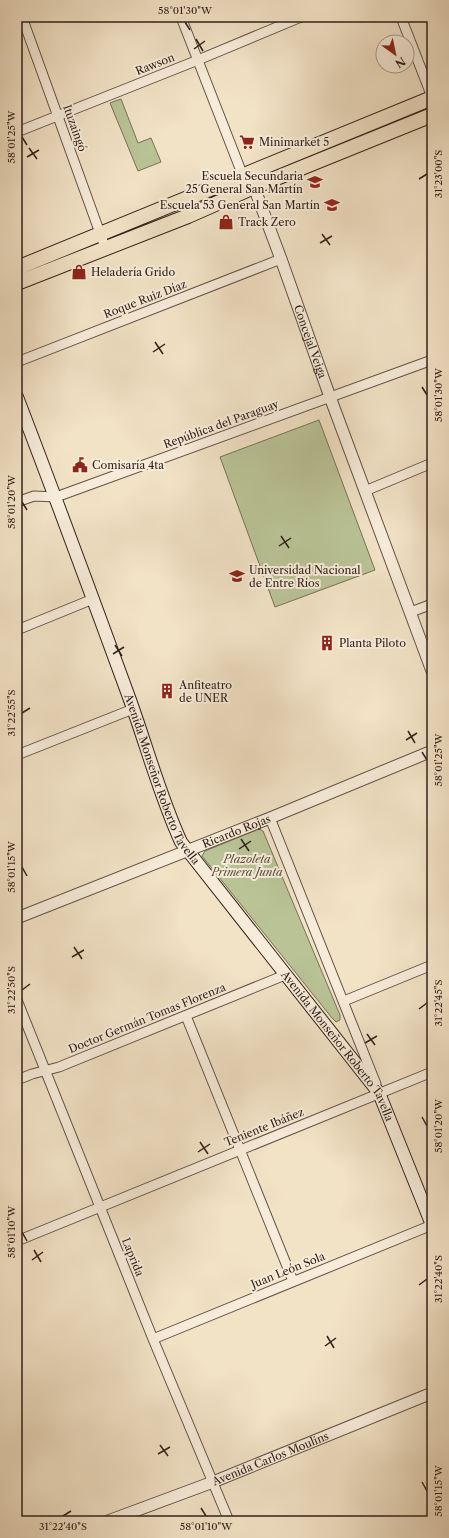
<svg xmlns="http://www.w3.org/2000/svg" width="449" height="1538" font-family="'Libre Caslon Text',serif">
	<style>
		.green { fill: #b9c396; stroke: #767258 }
		.lines { fill: none; stroke-linecap: round; stroke-linejoin: round }
		.minor-casing { stroke: #625145; stroke-width: 11 }
		.tertiary-casing { stroke: #625145; stroke-width: 13 }
		.secondary-casing { stroke: #32211a; stroke-width: 14 }
		.primary-casing { stroke: #32211a; stroke-width: 16 }
		.minor { stroke: #f7ecda; stroke-width: 9 }
		.tertiary { stroke: #f7ecda; stroke-width: 11 }
		.secondary { stroke: #f7ecda; stroke-width: 12 }
		.primary { stroke: #f2e2c6; stroke-width: 14 }
		.ticks { fill: none; stroke: #32211a; stroke-width: 1.5 }
		.labels { text-anchor: middle; stroke-width: 4; stroke-linejoin: round; paint-order: stroke }
		.street-label { font-size: 11px; fill: #32211a; stroke: #f7ecda }
		.poi-label { font-size: 11px; fill: #32211a; stroke: #f7ecda; text-anchor: start }
		.park-label { font-size: 11px; font-style: italic; fill: #5a523f; stroke: #f7ecda }
		.neatline { fill: none; stroke: #32211a; stroke-width: 1.5 }
		.ticks-label { font-size: 10px; text-anchor: middle; fill: #32211a }
	</style>
	<rect width="100%" height="100%" fill="#f2e2c6"/>
	<filter id="stains"><feTurbulence type="fractalNoise" baseFrequency=".005" numOctaves="4"/><feColorMatrix values="0 0 0 0 .2 0 0 0 0 .09 0 0 0 0 .02 0 0 0 .5 -.17"/></filter>
	<radialGradient id="worn" r=".72"><stop offset=".6" stop-color="#630" stop-opacity="0"/><stop offset="1" stop-color="#630" stop-opacity=".3"/></radialGradient>
	<path class="green" d="M121 99 138 143 151 138 161 162 138 171 110 103Z
		M319 420 375 570 275 607 220 457Z
		M259 829 263 831 340 1015V1020L336 1022 332 1018 202 856 205 851Z"/>
	<g class="lines">
		<g class="minor-casing">
			<path id="minor" d="M22 17 105 247
				M181 17 243 176
				M401 17 432 97
				M17 132 198 60 301 17
				M17 362 281 259
				M365 491 432 463
				M17 502 34 496 56 497 432 360
				M411 612 432 604
				M17 630 93 599
				M17 755 133 709
				M270 818 376 1084
				M17 1000 153 1339 229 1521
				M344 1001 432 965
				M186 1016 293 1281
				M17 1080 32 1074 59 1067 285 975
				M17 1241 432 1072
				M153 1339 432 1225"/>
		</g>
		<g class="tertiary-casing">
			<g id="tertiary">
				<path id="s1" d="M243 176 254 187 281 259 330 397 432 671"/>
				<path id="s2" d="M17 918 270 818 432 751"/>
				<path id="s3" d="M108 1521 213 1482 432 1393"/>
			</g>
		</g>
		<g class="secondary-casing">
			<g id="secondary">
				<path id="s4" d="M17 397C56 498 93 599 130 700 147 747 160 796 181 842L379 1093 432 1225"/>
			</g>
		</g>
		<g class="primary-casing">
			<path id="primary" d="M17 268 432 98
				M17 283 188 216 254 187 432 115"/>
		</g>
		<use href="#minor" class="minor"/>
		<use href="#tertiary" class="tertiary"/>
		<use href="#secondary" class="secondary"/>
		<use href="#primary" class="primary"/>
	</g>
	<path class="ticks" d="M185 22 190 30M196 39 203 51M194 49 205 41M22 137 27 145M29 148 37 159M27 157 39 150M419 179 427 174M322 234 330 245M320 243 332 236M155 342 163 354M153 352 165 344M422 387 427 395M22 502 27 510M281 536 289 548M279 546 291 538M115 645 122 656M113 654 124 647M22 713 30 708M408 731 415 743M406 740 417 733M422 752 427 760M241 839 249 851M239 849 251 841M22 867 27 876M74 947 82 959M72 957 84 950M22 990 30 984M419 1009 427 1003M367 1034 375 1045M365 1043 377 1036M422 1117 427 1126M200 1142 208 1154M198 1152 210 1144M22 1232 27 1241M34 1250 41 1262M32 1260 43 1252M419 1285 427 1279M327 1336 334 1348M325 1346 336 1338M160 1445 168 1456M158 1454 170 1447M422 1482 427 1491M201 1508 206 1516M63 1516 71 1511"/>
	<defs>
		<g id="supermarket-bare" transform="scale(1.2)"><path d="M-6-5.5h2.5l.6 2H6L4.5 2H-2.5L-4.4-4H-6ZM-1.5 3.2a1.3 1.3 0 1 0 .1 0ZM3 3.2a1.3 1.3 0 1 0 .1 0Z" fill="#8f2418" stroke="#f7ecda" stroke-width="2.5" paint-order="stroke"/></g>
		<g id="school-bare" transform="scale(1.2)"><path d="M0-5L7-2L0 1L-7-2ZM-4 1L0 2.5L4 1V4Q0 6-4 4Z" fill="#8f2418" stroke="#f7ecda" stroke-width="2.5" paint-order="stroke"/></g>
		<g id="shop-bare" transform="scale(1.2)"><path d="M-5-2.5h2.3a2.7 3.5 0 0 1 5.4 0H5L5.5 6h-11ZM-1.5-2.5h3a1.5 2.3 0 0 0-3 0Z" fill="#8f2418" stroke="#f7ecda" stroke-width="2.5" paint-order="stroke"/></g>
		<g id="civic-bare" transform="scale(1.2)"><path d="M-.6-6.5H3V-4.5H.6V-3L4-1V1h2V6H-6V1h2V-1L-.6-3ZM-1.2 2.5V6h2.4V2.5Z" fill="#8f2418" stroke="#f7ecda" stroke-width="2.5" paint-order="stroke"/></g>
		<g id="university-bare" transform="scale(1.2)"><path d="M0-5L7-2L0 1L-7-2ZM-4 1L0 2.5L4 1V4Q0 6-4 4Z" fill="#8f2418" stroke="#f7ecda" stroke-width="2.5" paint-order="stroke"/></g>
		<g id="building-bare" transform="scale(1.2)"><path d="M-4-6H4V6H1V3H-1V6H-4ZM-2.5-4.3h1.7v1.8h-1.7ZM.8-4.3h1.7v1.8H.8ZM-2.5-1h1.7V.8h-1.7ZM.8-1h1.7V.8H.8Z" fill="#8f2418" stroke="#f7ecda" stroke-width="2.5" paint-order="stroke"/></g>
	</defs>
	<g fill-rule="evenodd">
		<use href="#supermarket-bare" x="247" y="142"/>
		<use href="#school-bare" x="315" y="182"/>
		<use href="#school-bare" x="332" y="205"/>
		<use href="#shop-bare" x="226" y="222"/>
		<use href="#shop-bare" x="79" y="272"/>
		<use href="#civic-bare" x="80" y="465"/>
		<use href="#university-bare" x="237" y="576"/>
		<use href="#building-bare" x="327" y="643"/>
		<use href="#building-bare" x="167" y="691"/>
	</g>
	<g class="labels">
		<g class="street-label">
			<text transform="translate(155 64) rotate(-22)" y="4">Rawson</text>
			<text transform="translate(75 128) rotate(70)" y="4">Ituzaingó</text>
			<text transform="translate(145 299) rotate(-21)" y="4">Roque Ruiz Díaz</text>
			<text dy="4" stroke="none"><textPath href="#s1" startOffset="180">Concejal Veiga</textPath></text>
			<text transform="translate(221 424) rotate(-20)" y="4">República del Paraguay</text>
			<text dy="4" stroke="none"><textPath href="#s4" startOffset="409">Avenida Monseñor Roberto Tavella</textPath></text>
			<text dy="4" stroke="none"><textPath href="#s2" startOffset="236">Ricardo Rojas</textPath></text>
			<text transform="translate(147 1018) rotate(-22)" y="4">Doctor Germán Tomas Florenza</text>
			<text dy="4" stroke="none"><textPath href="#s4" startOffset="732">Avenida Monseñor Roberto Tavella</textPath></text>
			<text transform="translate(264 1127) rotate(-22)" y="4">Teniente Ibáñez</text>
			<text transform="translate(133 1257) rotate(68)" y="4">Laprida</text>
			<text transform="translate(288 1270) rotate(-22)" y="4">Juan León Sola</text>
			<text dy="4" stroke="none"><textPath href="#s3" startOffset="174">Avenida Carlos Moulins</textPath></text>
		</g>
		<g class="poi-label">
			<text x="259" y="146">Minimarket 5</text>
			<text x="303" y="180" text-anchor="end">Escuela Secundaria<tspan x="303" dy="13">25 General San Martín</tspan></text>
			<text x="320" y="209" text-anchor="end">Escuela 53 General San Martín</text>
			<text x="238" y="226">Track Zero</text>
			<text x="91" y="276">Heladería Grido</text>
			<text x="92" y="469">Comisaría 4ta</text>
			<text x="249" y="574">Universidad Nacional<tspan x="249" dy="13">de Entre Ríos</tspan></text>
			<text x="339" y="647">Planta Piloto</text>
			<text x="179" y="689">Anfiteatro<tspan x="179" dy="13">de UNER</tspan></text>
		</g>
		<g class="park-label">
			<text x="247" y="863">Plazoleta<tspan x="247" dy="13">Primera Junta</tspan></text>
		</g>
	</g>
	<rect width="449" height="1538" fill="none" stroke="#f2e2c6" stroke-width="44"/>
	<g transform="translate(395 54) rotate(147)"><circle r="19" fill="#f7ecda" stroke="#a89b8d"/>
	<path d="M0-3L7 15L0 10L-7 15Z" fill="#8f2418"/>
	<text y="-6" font-size="11" font-weight="bold" text-anchor="middle" fill="#32211a">N</text>
	</g>
	<rect x="22" y="22" width="405" height="1494" class="neatline"/>
	<g class="ticks-label">
		<text x="185" y="14">58°01'30"W</text>
		<text transform="translate(11 137) rotate(-90)" y="4">58°01'25"W</text>
		<text transform="translate(438 174) rotate(-90)" y="4">31°23'00"S</text>
		<text transform="translate(438 395) rotate(-90)" y="4">58°01'30"W</text>
		<text transform="translate(11 502) rotate(-90)" y="4">58°01'20"W</text>
		<text transform="translate(11 713) rotate(-90)" y="4">31°22'55"S</text>
		<text transform="translate(438 760) rotate(-90)" y="4">58°01'25"W</text>
		<text transform="translate(11 867) rotate(-90)" y="4">58°01'15"W</text>
		<text transform="translate(11 990) rotate(-90)" y="4">31°22'50"S</text>
		<text transform="translate(438 1003) rotate(-90)" y="4">31°22'45"S</text>
		<text transform="translate(438 1126) rotate(-90)" y="4">58°01'20"W</text>
		<text transform="translate(11 1232) rotate(-90)" y="4">58°01'10"W</text>
		<text transform="translate(438 1279) rotate(-90)" y="4">31°22'40"S</text>
		<text transform="translate(438 1491) rotate(-90)" y="4">58°01'15"W</text>
		<text x="63" y="1530">31°22'40"S</text>
		<text x="206" y="1530">58°01'10"W</text>
	</g>
	<rect width="100%" height="100%" filter="url(#stains)"/>
	<rect width="100%" height="100%" fill="url(#worn)"/>
</svg>
